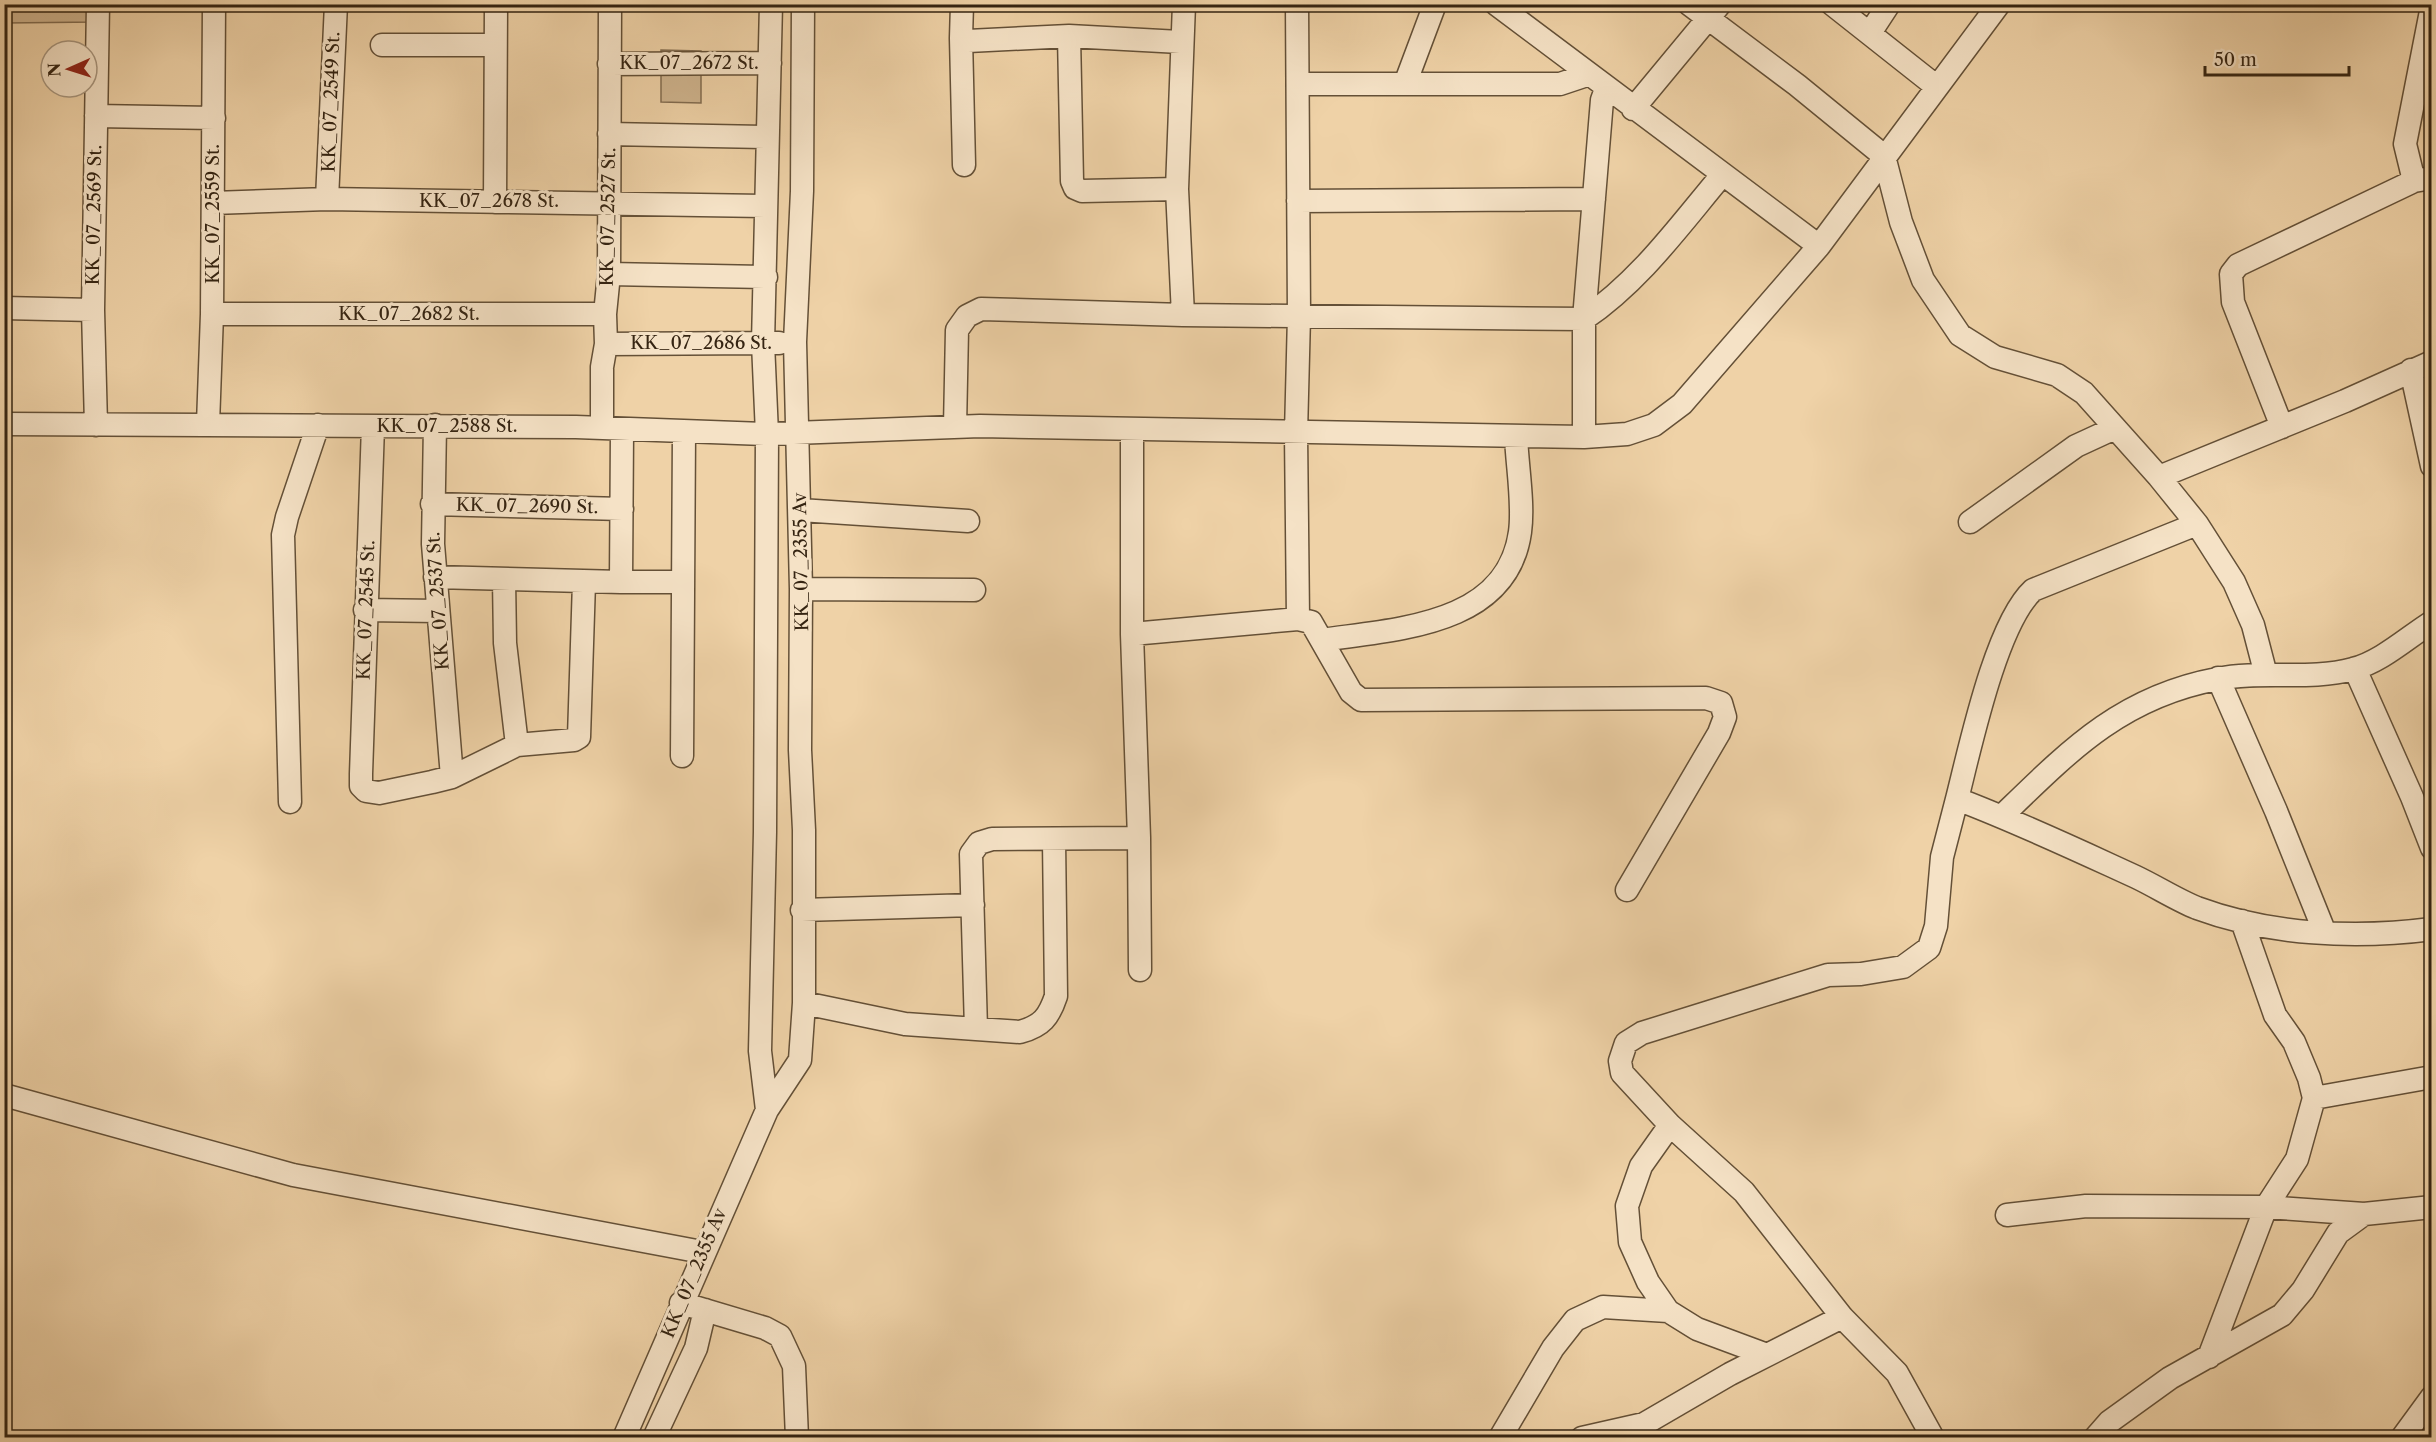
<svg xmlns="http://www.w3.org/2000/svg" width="2436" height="1442" font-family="'Libre Caslon Text',serif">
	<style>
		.green { fill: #cfb48e; stroke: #826c50; stroke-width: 1.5 }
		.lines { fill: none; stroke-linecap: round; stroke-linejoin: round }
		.minor-casing { stroke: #645037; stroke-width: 25 }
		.minor { stroke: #f5e2c6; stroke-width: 22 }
		.labels { text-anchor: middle; stroke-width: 6; stroke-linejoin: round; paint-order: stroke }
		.street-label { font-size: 18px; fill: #352412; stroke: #f5e2c6 }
	</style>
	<rect width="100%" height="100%" fill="#efd2a7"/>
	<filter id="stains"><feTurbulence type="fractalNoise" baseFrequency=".00333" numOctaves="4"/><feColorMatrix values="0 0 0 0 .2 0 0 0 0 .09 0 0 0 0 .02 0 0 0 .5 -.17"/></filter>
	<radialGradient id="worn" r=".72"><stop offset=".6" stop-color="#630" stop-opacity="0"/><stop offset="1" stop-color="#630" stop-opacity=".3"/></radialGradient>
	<path class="green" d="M4 5H98L97 22 5 23Z
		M661 50 701 51V103L661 102Z"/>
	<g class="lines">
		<g class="minor-casing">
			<path id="minor" d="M962 4 961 38 968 41 1069 36 1180 42
				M1297 4 1299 316 1296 433 1298 619
				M1496 4 1819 246
				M1689 4 1797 85 1884 156 1901 222 1923 280 1960 335 1995 357 2057 375 2084 393 2159 477 2345 401 2432 362
				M1832 4 1937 87
				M1870 33 1889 4
				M1069 36 1072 181 1075 188 1082 191 1177 189
				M961 38 964 165
				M382 45H495
				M609 64 770 63
				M1299 84H1560L1587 75
				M1405 84 1435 4
				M1633 109 1720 4
				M96 116 214 118
				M609 134 766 137
				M2414 181 2405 144 2432 6
				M327 199 336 4
				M1298 201 1594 199
				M495 202 496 4
				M213 203 327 199 765 206
				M609 274 766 277
				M4 308 93 310
				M212 314H605
				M1183 315 1177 189 1184 4
				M606 344 779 343
				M2411 370 2432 466
				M4 424 576 427 767 434 980 426 1584 437 1627 434 1654 425 1682 404 1819 246 1999 4
				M208 424 212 314 214 4
				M96 425 93 310 98 4
				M435 425 433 544 452 777
				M373 426 361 774V786L366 791 379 793 432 782 452 777 517 745 574 740 579 737 584 582
				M955 427 957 330 967 316 981 309 1183 315 1584 319C1640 281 1679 226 1722 175
				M2282 427 2233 302 2231 274 2238 265 2414 181 2432 178
				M602 428V367L606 344 605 314 609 274 610 4
				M1132 429V634L1139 838 1140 970
				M1584 437V319L1602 100 1606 89
				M2159 477 2197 524 2033 590C1996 624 1970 748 1957 799 2018 822 2077 850 2136 877 2157 887 2177 900 2197 908 2270 935 2355 939 2432 929
				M432 504 622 509
				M800 510 968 521
				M1970 522 2076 446 2115 428
				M2197 524 2234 582 2253 625 2266 675
				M435 577 621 582 622 431
				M504 579 505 643 517 745
				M621 582H683
				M801 589 974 590
				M365 610 438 611
				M1132 634 1298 619 1311 622 1351 692 1361 700 1706 698 1721 703 1725 717 1719 733 1627 890
				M1322 640C1396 629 1507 626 1520 532 1524 504 1517 465 1516 436
				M2355 669 2412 797 2432 848
				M2218 678 2276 811 2325 933
				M682 756 684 432
				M290 802 283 535 287 517 318 425
				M2002 816C2069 751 2121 697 2217 679 2261 670 2310 681 2353 669 2381 662 2408 637 2432 622
				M802 910 973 905
				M2242 921 2275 1015 2294 1042 2309 1078 2314 1098
				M804 1003 905 1024 1020 1032C1042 1026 1049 1017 1056 996L1054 840
				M976 1029 971 854 979 843 992 839 1139 838
				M4 1095 293 1175 702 1252
				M767 1110 760 1051 765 832 767 434 763 343 771 4
				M1670 1125 1641 1166 1627 1206 1630 1242 1648 1282 1668 1311 1697 1329 1767 1355
				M2007 1215 2086 1206 2266 1207 2364 1214 2432 1207
				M681 1303 765 1328 780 1336 794 1366 797 1438
				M2209 1357 2266 1207 2297 1159 2314 1098 2432 1077
				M624 1438 767 1110 800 1060 804 1003V830L800 750 801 589 795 342 802 191 803 4
				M654 1438 696 1348 705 1310
				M1500 1438 1553 1348 1575 1320 1603 1307 1668 1311
				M1582 1438 1644 1424 1730 1374 1842 1317
				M1933 1438 1897 1373 1842 1317 1744 1192 1670 1125 1622 1073 1620 1061 1626 1043 1642 1033 1828 975 1861 974 1903 967 1929 948 1936 926 1942 857 1957 799
				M2095 1438 2109 1422 2170 1378 2282 1315 2303 1290 2338 1233 2364 1214
				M2402 1438 2432 1397"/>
		</g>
		<use href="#minor" class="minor"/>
	</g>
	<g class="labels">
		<g class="street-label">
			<text x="689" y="69">KK_07_2672 St.</text>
			<text transform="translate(331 102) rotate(-88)" y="6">KK_07_2549 St.</text>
			<text x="489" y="207">KK_07_2678 St.</text>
			<text transform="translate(213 214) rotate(-90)" y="6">KK_07_2559 St.</text>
			<text transform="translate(94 215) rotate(-89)" y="6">KK_07_2569 St.</text>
			<text transform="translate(608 217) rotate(-89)" y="6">KK_07_2527 St.</text>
			<text x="409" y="320">KK_07_2682 St.</text>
			<text x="701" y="349">KK_07_2686 St.</text>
			<text x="447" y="432">KK_07_2588 St.</text>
			<text transform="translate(527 506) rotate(1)" y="6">KK_07_2690 St.</text>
			<text transform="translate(801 562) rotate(-91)" y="6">KK_07_2355 Av</text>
			<text transform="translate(438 601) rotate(-94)" y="6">KK_07_2537 St.</text>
			<text transform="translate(366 610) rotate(-88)" y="6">KK_07_2545 St.</text>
			<text transform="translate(694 1273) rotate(-67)" y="6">KK_07_2355 Av</text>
		</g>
	</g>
	<rect width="2436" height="1442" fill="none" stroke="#efd2a7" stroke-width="24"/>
	<rect x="6" y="6" width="2424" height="1430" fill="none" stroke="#352412" stroke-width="3"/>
	<rect x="12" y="12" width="2412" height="1418" fill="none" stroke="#352412" stroke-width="1.5"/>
	<g transform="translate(69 69) rotate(267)"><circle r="28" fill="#f5e2c6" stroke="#a8967e" stroke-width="1.5"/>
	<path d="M0-4.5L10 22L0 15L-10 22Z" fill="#8f2418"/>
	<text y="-9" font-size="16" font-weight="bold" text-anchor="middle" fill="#352412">N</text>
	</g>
	<path d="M2205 66v9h144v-9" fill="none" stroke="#352412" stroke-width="3"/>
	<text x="2214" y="66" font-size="18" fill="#352412" stroke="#f5e2c6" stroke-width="4.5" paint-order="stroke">50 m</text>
	<rect width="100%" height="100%" filter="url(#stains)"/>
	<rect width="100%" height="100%" fill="url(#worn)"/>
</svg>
